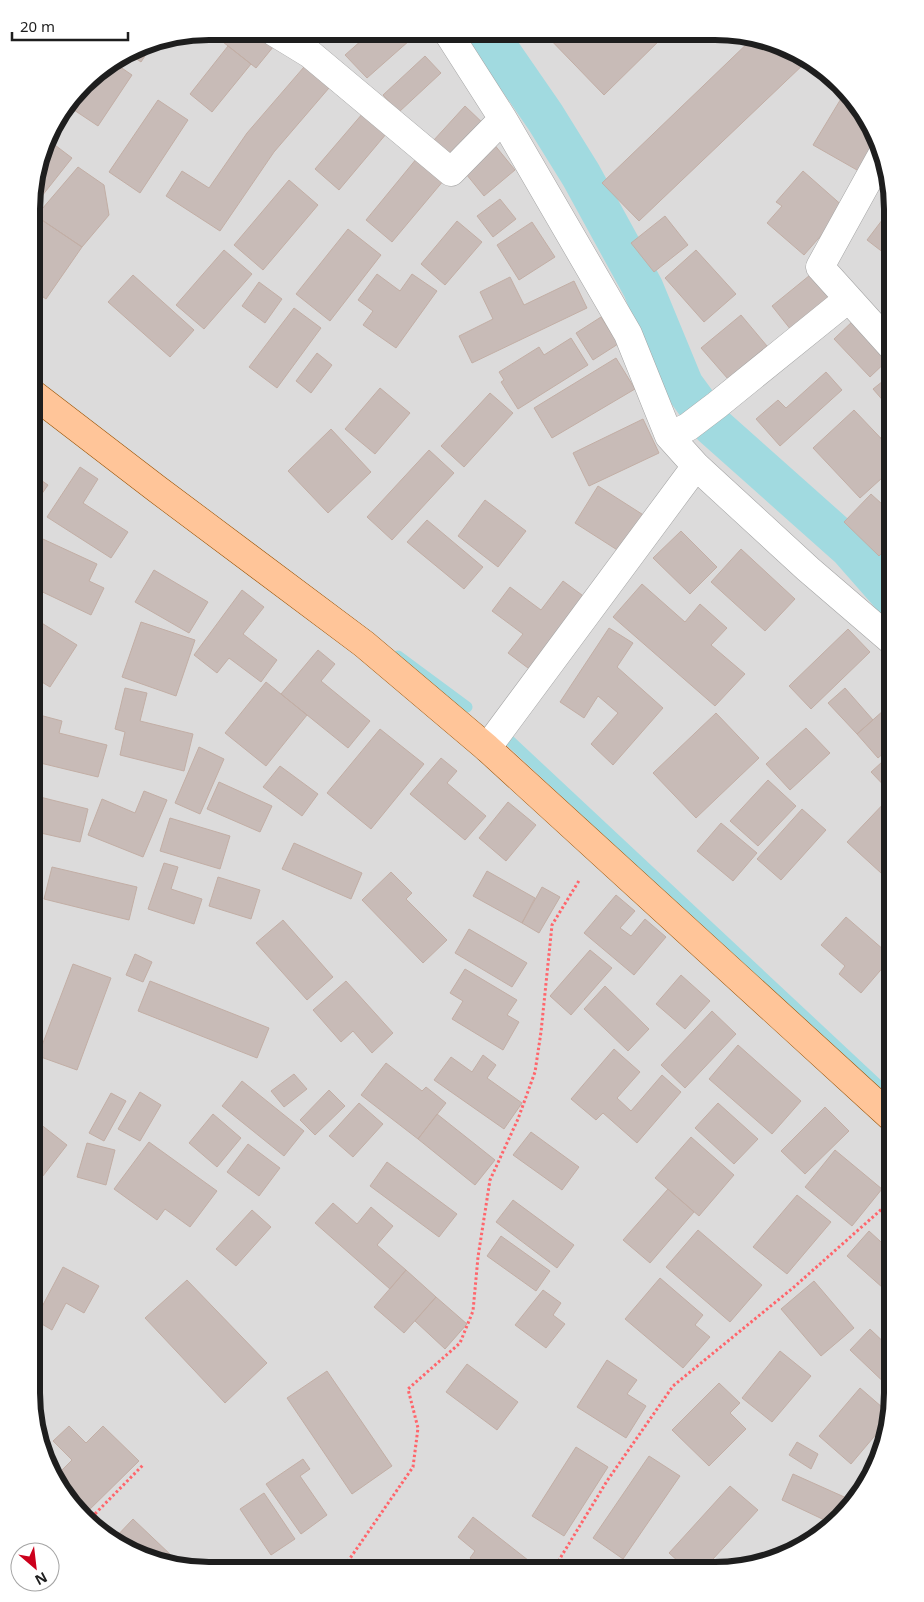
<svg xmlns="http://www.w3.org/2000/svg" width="924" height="1602" font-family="'Noto Sans',sans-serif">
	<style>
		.residential { fill: #dcdbdb }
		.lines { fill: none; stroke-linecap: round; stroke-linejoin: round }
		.stream { stroke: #a1dae0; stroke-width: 11 }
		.canal { stroke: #a1dae0; stroke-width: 41 }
		.building { fill: #c8bbb7; stroke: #c2aea5 }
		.minor-casing { stroke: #a5a5a5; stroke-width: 29 }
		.primary-casing { stroke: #985100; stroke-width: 29 }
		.path { stroke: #ff656b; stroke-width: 3; stroke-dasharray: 2.5 2.5; stroke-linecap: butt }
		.minor { stroke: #fff; stroke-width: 28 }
		.primary { stroke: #ffc599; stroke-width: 28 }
		.rim { fill: none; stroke: #1e1e1e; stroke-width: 6 }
	</style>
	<rect width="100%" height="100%" fill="#f0eae4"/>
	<path class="residential" d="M209 31 750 35 832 75 883 151 893 209 892 1405 879 1461 856 1501 823 1534 773 1561 715 1571 185 1569 100 1534 68 1501 41 1451 31 1393 33 186 50 130 92 76 141 45Z"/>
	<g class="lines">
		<path class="stream" d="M398 656 467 707
			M507 738 892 1098"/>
		<path class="canal" d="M487 33 545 117 581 175 643 288 683 385 713 426 850 548 893 597"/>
	</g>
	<path class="building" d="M231 31 266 32 278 41 256 68 223 42Z
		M371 32 418 33 367 78 345 55Z
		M544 33 666 34 604 95Z
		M754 37 806 62 639 221 602 183Z
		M154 42 141 62 128 53 141 45Z
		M228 46 251 64 212 112 190 94Z
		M425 56 441 73 399 112 383 95Z
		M310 60 335 81 274 152 220 231 166 196 182 171 209 188 247 133Z
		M113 62 132 75 98 126 74 110 101 70Z
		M842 97 849 101 880 146 864 174 813 145Z
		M158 100 188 120 140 193 109 172Z
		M369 106 392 127 339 190 315 169Z
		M465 106 488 128 456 162 433 141Z
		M47 139 72 158 38 201 33 197V186Z
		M493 143 515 170 484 196 462 169Z
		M417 158 444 180 392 242 366 220Z
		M78 167 104 185 109 215 82 247 36 216Z
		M803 171 845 208 804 255 767 223 782 206 776 202Z
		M289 180 318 205 263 270 234 245Z
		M500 199 516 219 493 237 477 216Z
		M892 207 893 209V260L867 240Z
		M36 216 82 247 46 299 33 290V221Z
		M665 216 688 245 654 272 631 243Z
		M457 221 482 242 445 285 421 264Z
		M532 222 555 257 519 280 497 245Z
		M348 229 381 255 330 321 296 294Z
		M224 250 252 274 204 329 176 305Z
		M696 250 736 294 704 322 665 278Z
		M815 271 838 300 795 335 772 306Z
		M377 274 400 291 412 274 437 291 396 348 363 325 373 311 358 300Z
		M133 275 194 330 170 357 108 302Z
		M510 277 524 305 574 281 587 308 472 363 459 336 493 319 480 292Z
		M259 282 282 299 265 323 242 306Z
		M294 308 321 328 277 388 249 367Z
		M741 315 767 346 728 379 701 348Z
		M601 317 618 344 593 360 576 333Z
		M855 319 891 357 870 377 834 339Z
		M571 338 588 365 518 409 501 382 504 380 499 372 539 347 544 355Z
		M317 353 332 365 311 393 296 381Z
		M616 358 635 389 552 438 534 408Z
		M826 372 842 390 780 446 756 419 778 400 786 408Z
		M893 373V412L873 389Z
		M380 388 410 413 375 454 345 429Z
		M490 393 513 413 464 467 441 446Z
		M854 410 893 451V468L860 498 813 448Z
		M643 419 659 453 589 486 573 453Z
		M893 427V451L880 438Z
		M331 429 371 472 328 513 288 471Z
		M429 450 454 473 392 540 367 517Z
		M80 467 98 479 83 503 128 532 111 558 47 517Z
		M32 474 48 485 32 508Z
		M598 486 645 516 622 553 575 523Z
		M871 494 893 514V542L879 556 844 522Z
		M485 500 526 531 498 567 458 536Z
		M427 520 483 567 464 589 407 542Z
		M681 531 717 567 690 594 653 558Z
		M32 534 97 564 89 581 104 588 91 615 32 587Z
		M741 549 795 599 765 631 711 582Z
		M154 570 208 602 189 633 135 602Z
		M563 581 586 598 532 671 508 653 523 634 492 611 510 587 541 610Z
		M642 584 685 622 700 604 727 628 711 645 745 674 715 706 613 617Z
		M242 590 264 607 243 634 277 660 261 682 229 658 217 673 194 655Z
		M32 617 77 645 50 687 32 676Z
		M141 622 195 640 176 696 122 677Z
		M609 628 633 643 617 667 663 708 613 765 591 744 618 713 598 696 584 718 560 702Z
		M848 629 870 652 811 709 789 686Z
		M318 650 335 664 321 681 370 721 348 748 281 694Z
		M266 682 307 715 266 766 225 733Z
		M125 688 147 693 140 721 193 734 184 771 120 755 125 732 115 729Z
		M845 688 873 720 857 734 828 703Z
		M893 702V745L878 758 857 734Z
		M32 713 62 721 59 733 107 745 98 777 32 761Z
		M716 713 759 758 696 818 653 773Z
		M806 728 830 753 790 790 766 764Z
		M380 729 424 764 371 829 327 793Z
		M199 747 224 759 200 814 175 803Z
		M893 752V795L871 772Z
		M441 758 457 771 447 783 486 816 465 840 410 794Z
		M280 766 318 794 302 816 263 787Z
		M768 780 796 806 758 846 730 821Z
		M219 782 272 806 260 832 207 809Z
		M144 791 167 800 143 857 88 835 102 799 135 813Z
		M32 795 88 809 80 842 32 831Z
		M889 798 893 801V861L881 873 847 842Z
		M508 802 536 825 506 861 479 838Z
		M802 809 826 830 781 880 757 859Z
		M170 818 230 836 220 869 160 851Z
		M721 823 757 853 733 881 697 851Z
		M294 843 362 873 351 899 282 869Z
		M164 863 178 867 171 889 202 899 194 924 148 909Z
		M52 867 137 887 129 920 44 899Z
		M487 871 535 898 522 923 473 896Z
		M391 872 412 893 406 899 447 940 423 963 362 900Z
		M218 877 260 890 251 919 209 906Z
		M542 887 560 897 539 933 522 923Z
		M616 895 635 911 620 928 631 936 645 919 666 937 634 975 584 933Z
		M846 917 892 957 861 993 839 974 845 966 821 945Z
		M283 920 333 977 307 1000 256 943Z
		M469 929 527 963 512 987 455 953Z
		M590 950 612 968 571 1015 550 996Z
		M135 954 152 962 143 982 126 975Z
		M73 964 111 978 77 1070 38 1056Z
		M465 969 517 1000 507 1015 519 1022 503 1050 452 1019 463 1001 450 993Z
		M681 975 710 1001 685 1029 656 1004Z
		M150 981 269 1028 257 1058 138 1011Z
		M346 981 393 1033 372 1053 353 1031 341 1042 313 1010Z
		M605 986 649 1029 628 1051 584 1009Z
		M712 1011 736 1034 685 1088 661 1065Z
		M738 1045 801 1101 772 1134 709 1079Z
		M614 1049 640 1072 617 1098 631 1111 662 1075 681 1092 637 1143 603 1113 596 1120 571 1099Z
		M483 1055 496 1065 487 1078 522 1103 504 1129 434 1080 451 1057 472 1072Z
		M386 1063 422 1091 426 1087 446 1103 418 1139 361 1095Z
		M294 1074 307 1089 284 1107 271 1091Z
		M242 1081 304 1131 284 1156 222 1106Z
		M329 1090 345 1106 315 1135 300 1120Z
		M140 1092 161 1105 140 1141 118 1129Z
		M111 1093 126 1101 104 1141 89 1133Z
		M359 1103 383 1124 353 1157 329 1136Z
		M718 1103 758 1139 734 1164 695 1128Z
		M825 1107 849 1131 805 1174 781 1151Z
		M213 1114 241 1138 217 1167 189 1143Z
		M437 1114 495 1160 475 1185 418 1139Z
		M35 1120 67 1145 32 1190V1124Z
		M531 1132 579 1167 562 1190 513 1155Z
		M691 1137 734 1175 699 1216 655 1178Z
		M149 1142 217 1191 190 1227 165 1209 157 1220 114 1189Z
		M87 1143 115 1150 106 1185 77 1177Z
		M248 1144 280 1168 259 1196 227 1172Z
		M835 1150 882 1189 852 1226 805 1187Z
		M387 1162 457 1214 439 1237 370 1186Z
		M668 1189 694 1212 650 1263 623 1240Z
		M797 1195 831 1222 787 1274 753 1247Z
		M513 1200 574 1245 557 1268 496 1222Z
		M333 1203 357 1224 371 1207 393 1226 377 1245 406 1270 390 1289 315 1223Z
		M252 1210 271 1227 236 1266 216 1249Z
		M698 1230 762 1285 730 1322 666 1267Z
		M869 1231 892 1252V1296L847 1256Z
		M501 1236 550 1271 536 1291 487 1256Z
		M63 1267 99 1286 84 1313 66 1303 52 1330 35 1320Z
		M406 1270 436 1297 404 1333 374 1307Z
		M660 1278 703 1315 695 1325 710 1337 683 1368 625 1319Z
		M187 1280 267 1363 225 1403 145 1318Z
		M814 1281 854 1328 821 1356 781 1309Z
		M543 1290 561 1303 553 1315 565 1324 546 1348 515 1325Z
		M436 1297 467 1324 445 1349 415 1321Z
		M870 1329 892 1350V1390L850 1350Z
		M780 1351 811 1376 772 1422 742 1398Z
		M607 1360 637 1380 627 1394 646 1406 626 1438 577 1407Z
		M467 1364 518 1402 497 1430 446 1392Z
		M327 1371 392 1466 352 1494 287 1398Z
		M719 1383 740 1403 730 1413 746 1429 709 1466 672 1430Z
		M860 1388 890 1414 889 1419 851 1464 819 1436Z
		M69 1426 86 1443 103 1426 139 1461 83 1516 68 1501 55 1477 72 1460 53 1441Z
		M797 1442 818 1454 811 1469 789 1455Z
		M576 1447 608 1467 564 1536 532 1516Z
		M649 1456 680 1476 623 1559 593 1538Z
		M303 1459 310 1469 300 1476 327 1515 301 1534 266 1484Z
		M793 1474 851 1500 846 1511 833 1524 782 1500Z
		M730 1486 758 1510 702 1571H689L669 1553Z
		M264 1493 295 1539 271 1555 240 1509Z
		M473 1517 533 1564 528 1570H486L470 1558 475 1551 458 1537Z
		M133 1519 172 1556 166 1561 114 1539Z"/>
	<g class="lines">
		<g class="minor-casing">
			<path id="minor" d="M274 32 310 54 451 172 503 119
				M448 33 503 119 628 334 669 436 696 466 808 569 893 642
				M883 153 820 267 893 348
				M669 436 688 427 717 405 848 299
				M487 748 696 466"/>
		</g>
		<g class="primary-casing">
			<path id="primary" d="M32 393 157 489 364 644 487 748 892 1118"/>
		</g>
		<path class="path" d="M88 1521 144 1464
			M342 1570 413 1467 418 1428 408 1389 460 1343 473 1311 478 1257 490 1180 518 1119 535 1072 541 1032 552 925 580 879
			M553 1570 607 1481 673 1386 794 1287 892 1200"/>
		<use href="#minor" class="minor"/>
		<use href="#primary" class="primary"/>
	</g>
	<path d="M0 0H924V1602H0ZM209 40H715A169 169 0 0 1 884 209V1393A169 169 0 0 1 715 1562H209A169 169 0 0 1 40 1393V209A169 169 0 0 1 209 40Z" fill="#fff" fill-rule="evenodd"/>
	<path class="rim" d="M209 40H715A169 169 0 0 1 884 209V1393A169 169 0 0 1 715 1562H209A169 169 0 0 1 40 1393V209A169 169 0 0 1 209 40Z"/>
	<g transform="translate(35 1567) rotate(152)"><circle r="24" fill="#ffffff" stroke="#a5a5a5"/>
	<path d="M0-4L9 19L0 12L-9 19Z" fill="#cc001c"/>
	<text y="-8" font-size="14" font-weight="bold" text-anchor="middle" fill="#1e1e1e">N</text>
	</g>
	<path d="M12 32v8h116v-8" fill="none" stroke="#1e1e1e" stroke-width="2.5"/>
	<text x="20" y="32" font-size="15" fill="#1e1e1e" stroke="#ffffff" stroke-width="4" paint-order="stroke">20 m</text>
</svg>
